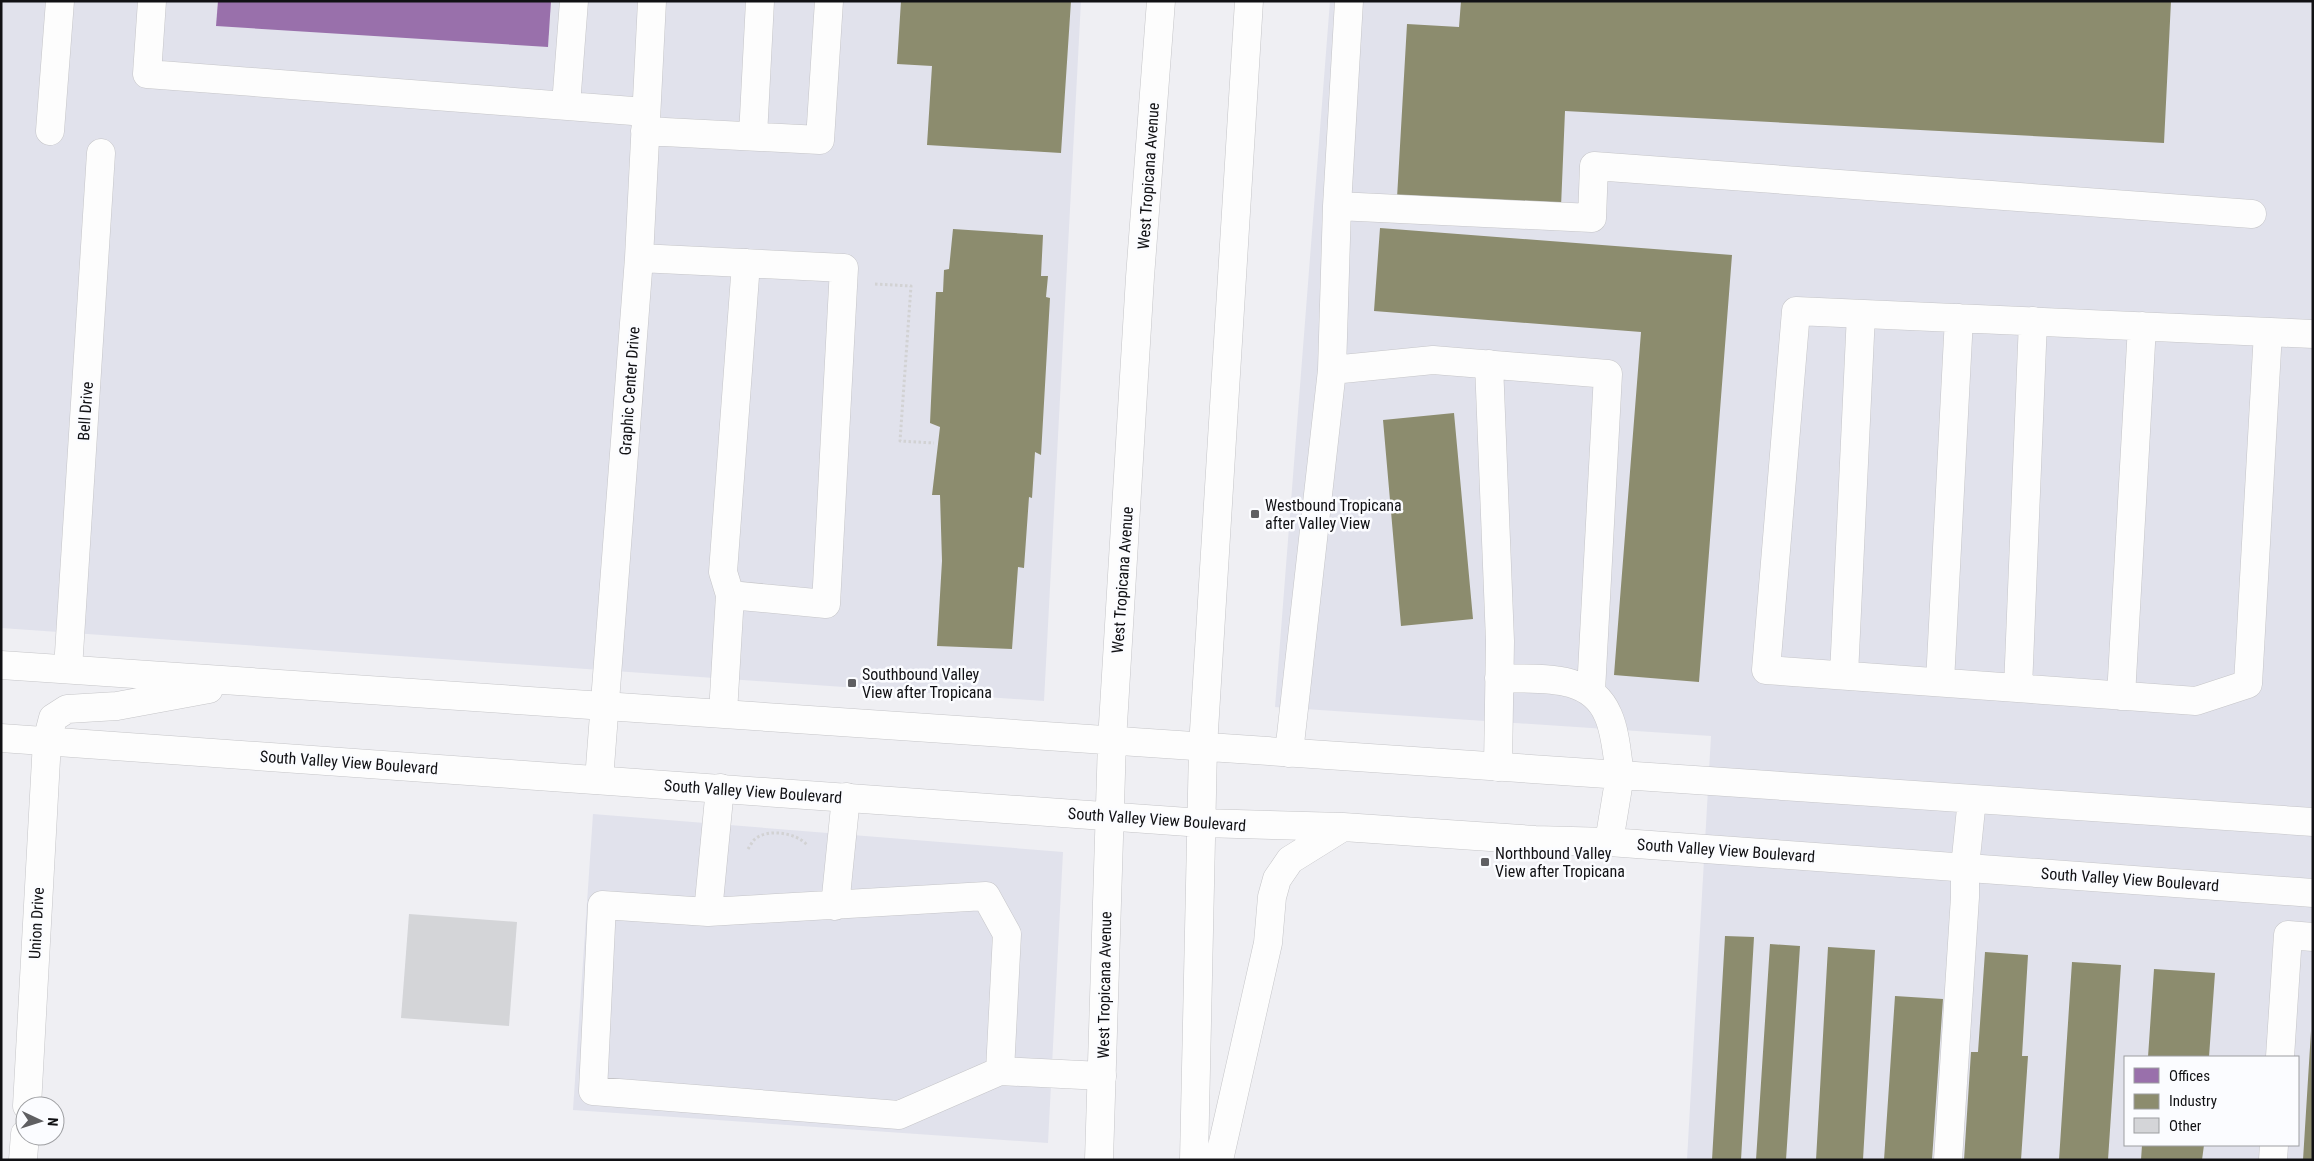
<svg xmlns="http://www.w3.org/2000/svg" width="2314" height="1161" font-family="'Roboto Condensed',sans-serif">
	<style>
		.built { fill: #e1e2ec; fill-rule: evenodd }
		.offices { fill: #9970ab }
		.industry { fill: #8c8c6e }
		.building { fill: #d4d5d8 }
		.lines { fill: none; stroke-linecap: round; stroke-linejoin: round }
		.minor-casing { stroke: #c5c5c8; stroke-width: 29 }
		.major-casing { stroke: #c5c5c8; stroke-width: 29 }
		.path { stroke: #d2d2d3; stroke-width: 3; stroke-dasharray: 2.5 2.5; stroke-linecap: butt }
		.minor { stroke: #fdfdfd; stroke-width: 28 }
		.major { stroke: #fdfdfd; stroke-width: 28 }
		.poi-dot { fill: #5f5f62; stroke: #fbfcff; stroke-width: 2 }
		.labels { text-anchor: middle; stroke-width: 5; stroke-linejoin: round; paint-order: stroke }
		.street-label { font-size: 16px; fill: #111114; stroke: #fbfcff }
		.poi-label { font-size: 16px; fill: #111114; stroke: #fbfcff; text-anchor: start }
	</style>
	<rect width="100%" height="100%" fill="#efeff3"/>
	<path class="built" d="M1 1H1081L1044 701 1 628Z
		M1330 1H2313V1160H1687L1711 736 1275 707ZM2125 1057H2298V1145H2125Z
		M593 814 1063 852 1048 1143 573 1110Z"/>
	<path class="offices" d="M218 1H551L548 47 216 26Z"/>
	<path class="industry" d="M901 1H1071L1061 153 927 145 932 66 897 64Z
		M1461 1H2171L2164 143 1565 111 1561 207 1397 198 1407 24 1459 27Z
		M1380 228 1732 255 1699 682 1614 675 1641 332 1374 311Z
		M953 229 1043 235 1041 276H1048L1046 297 1050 298 1041 455 1035 452 1032 498 1029 497 1024 568 1018 567 1012 649 937 646 942 561 940 495H932L940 427 930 423 936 292H943L944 270 949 269Z
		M1454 413 1473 619 1401 626 1383 420Z
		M1725 936 1754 937 1741 1160H1712Z
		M1770 944 1800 946 1786 1160H1756Z
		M1828 947 1875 950 1863 1160H1816Z
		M1985 952 2028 955 2022 1056H2028L2021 1160H1964L1971 1052H1978Z
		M2072 962 2121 965 2108 1160H2059Z
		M2154 969 2215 973 2209 1057H2148Z
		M1895 996 1943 999 1932 1160H1884Z
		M2311 1031 2313 1160H2303Z
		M2142 1145H2204L2202 1160H2141Z"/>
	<path class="building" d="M409 914 517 922 509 1026 401 1018Z"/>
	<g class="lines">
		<g class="minor-casing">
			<path id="minor" d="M152 1 147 74 646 112
				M566 105 574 1
				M50 131 60 1
				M645 131 820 140 829 1
				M753 136 760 1
				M1337 206 1592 218 1594 166 2252 214
				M639 258 844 268 826 604 730 595
				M2268 332 2248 684 2196 701 1766 670 1796 311 2313 334
				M1489 364 1500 641 1498 767
				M1332 370 1337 206 1349 1
				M68 669 101 153
				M1844 675 1861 314
				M1499 678C1538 680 1590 672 1608 715 1616 733 1617 756 1620 775
				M1940 682 1959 318
				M2018 688 2033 321
				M2121 696 2142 326
				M723 713 730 595 723 572 746 263
				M1289 753 1332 370 1433 360 1608 374 1591 691
				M599 780 639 258 652 1
				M835 906 846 797
				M708 912 720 788
				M2280 1057 2288 935 2313 937
				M1000 1071 899 1115 593 1091 602 905 708 912 986 896 1007 934 1000 1071 1102 1076
				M27 1106 47 741
				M23 1160 25 1134
				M1948 1160 1965 897V867
				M2273 1160 2274 1145"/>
		</g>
		<g class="major-casing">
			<path id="major" d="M1 665 2313 822
				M1 738 1202 823 1343 827 1535 840 1609 842 2313 893
				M47 741 53 718 67 709 117 706 209 689
				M1609 842 1620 775
				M1965 867 1972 799
				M1099 1160 1112 741 1140 277 1161 1
				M1194 1160 1203 747 1249 1
				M1219 1160 1268 943 1272 897 1277 879 1290 860 1343 827"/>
		</g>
		<path class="path" d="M875 284 911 286 900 441 934 443
			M748 849C750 846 752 842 755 839 768 828 797 833 807 845"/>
		<use href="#minor" class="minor"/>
		<use href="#major" class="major"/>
	</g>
	<g class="poi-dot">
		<rect x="1250" y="509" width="10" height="10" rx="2.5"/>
		<rect x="847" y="678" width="10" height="10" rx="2.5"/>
		<rect x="1480" y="857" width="10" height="10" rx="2.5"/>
	</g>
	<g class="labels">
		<g class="street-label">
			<text transform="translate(1148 176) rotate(-86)" y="6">West Tropicana Avenue</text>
			<text transform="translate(629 391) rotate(-86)" y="6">Graphic Center Drive</text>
			<text transform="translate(85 411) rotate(-86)" y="6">Bell Drive</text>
			<text transform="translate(1122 580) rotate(-86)" y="6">West Tropicana Avenue</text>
			<text transform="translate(349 762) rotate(4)" y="6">South Valley View Boulevard</text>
			<text transform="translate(753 791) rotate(4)" y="6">South Valley View Boulevard</text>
			<text transform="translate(1157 819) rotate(4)" y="6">South Valley View Boulevard</text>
			<text transform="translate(1726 850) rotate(4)" y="6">South Valley View Boulevard</text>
			<text transform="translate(2130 879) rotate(4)" y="6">South Valley View Boulevard</text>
			<text transform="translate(36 923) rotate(-87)" y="6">Union Drive</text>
			<text transform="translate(1104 985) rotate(-89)" y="6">West Tropicana Avenue</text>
		</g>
		<g class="poi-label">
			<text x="1265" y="511">Westbound Tropicana<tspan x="1265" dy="18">after Valley View</tspan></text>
			<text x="862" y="680">Southbound Valley<tspan x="862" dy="18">View after Tropicana</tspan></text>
			<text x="1495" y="859">Northbound Valley<tspan x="1495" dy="18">View after Tropicana</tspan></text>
		</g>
	</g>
	<rect width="2314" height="1161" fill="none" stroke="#111114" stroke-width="5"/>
	<rect x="2124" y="1056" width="175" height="90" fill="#fbfcff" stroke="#9d9ea1"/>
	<rect x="2134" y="1068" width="25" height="15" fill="#9970ab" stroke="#9d9ea1"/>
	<text x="2169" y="1081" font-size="15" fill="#111114">Offices</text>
	<rect x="2134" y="1094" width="25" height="15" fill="#8c8c6e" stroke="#9d9ea1"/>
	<text x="2169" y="1106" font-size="15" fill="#111114">Industry</text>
	<rect x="2134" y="1118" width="25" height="15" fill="#d4d5d8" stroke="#9d9ea1"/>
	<text x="2169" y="1131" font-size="15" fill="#111114">Other</text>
	<g transform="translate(40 1121) rotate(94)"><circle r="24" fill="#fbfcff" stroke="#9d9ea1"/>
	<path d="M0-4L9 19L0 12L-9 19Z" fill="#5f5f62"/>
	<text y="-8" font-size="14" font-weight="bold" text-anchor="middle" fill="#111114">N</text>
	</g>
</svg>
